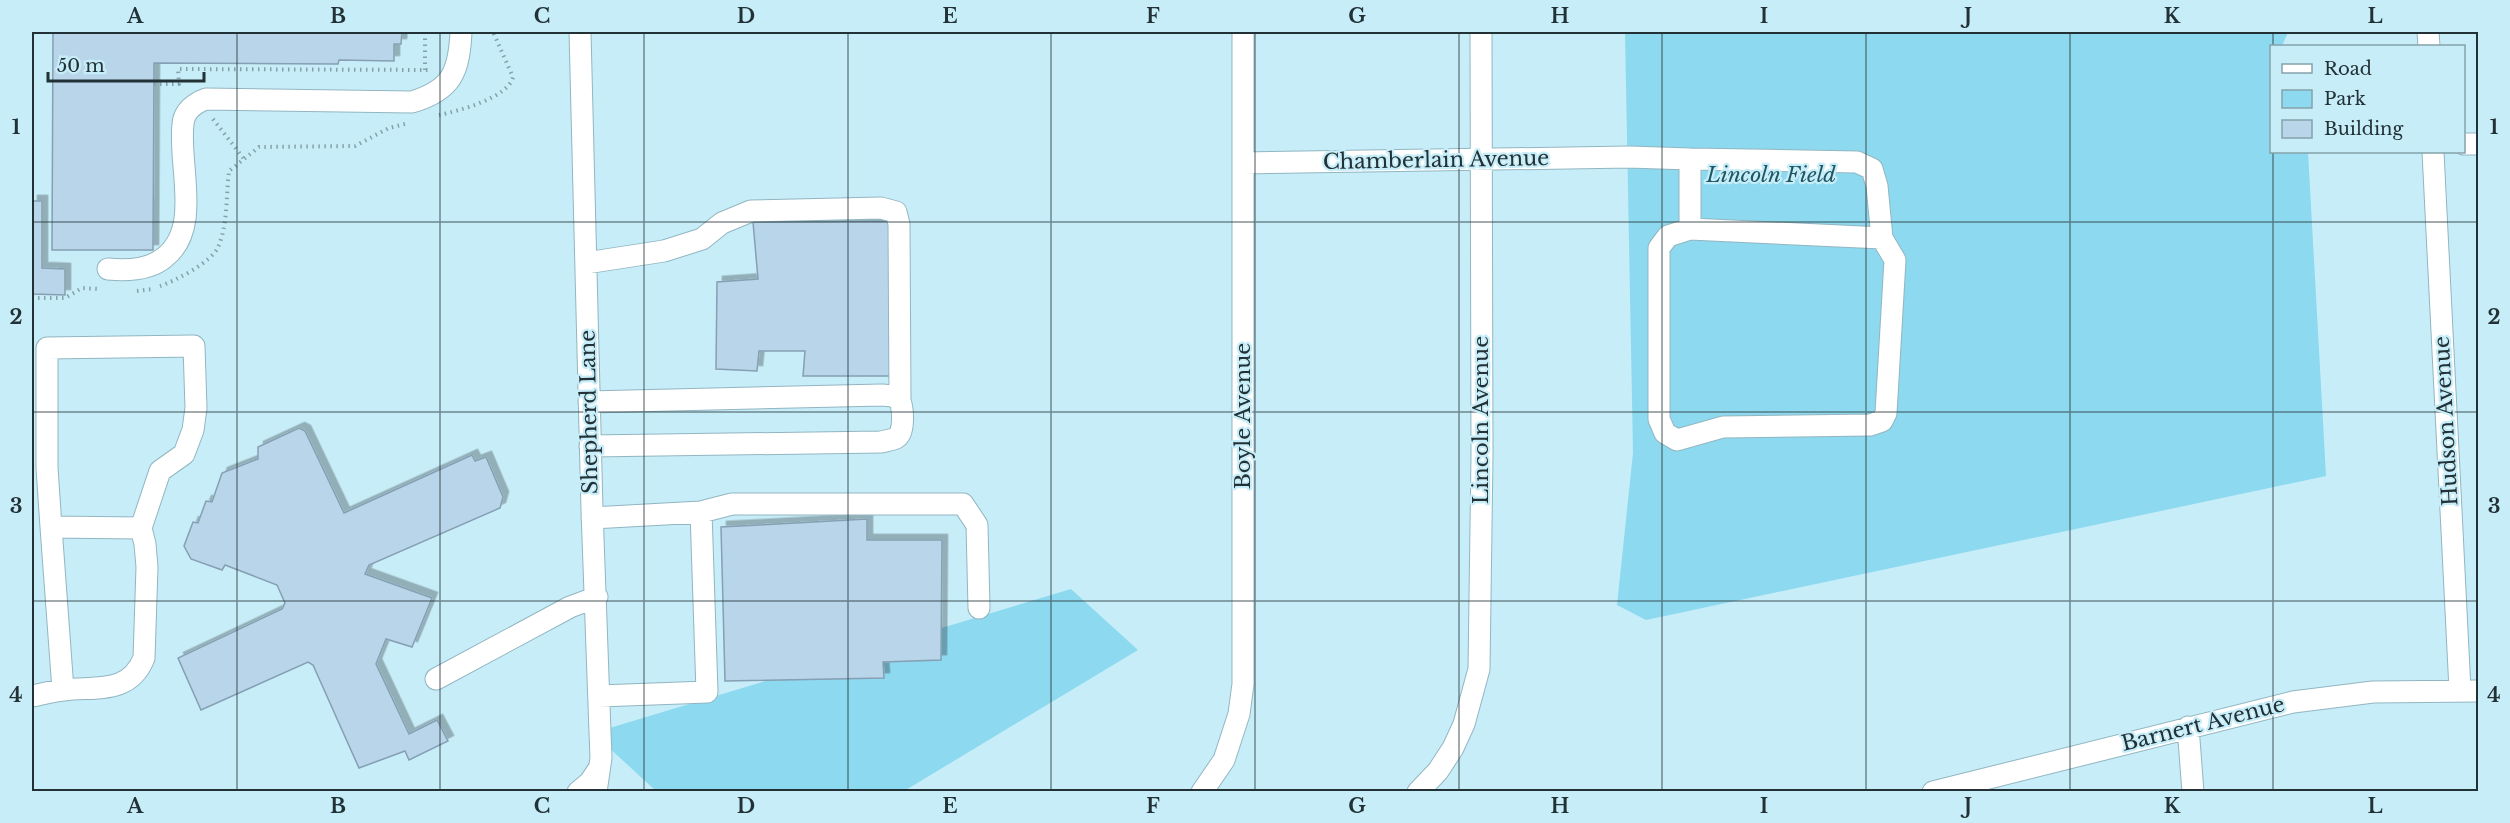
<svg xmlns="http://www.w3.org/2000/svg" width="2510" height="823" font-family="'Libre Baskerville',serif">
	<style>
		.green { fill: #8dd9ef }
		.building { fill: #b9d5ea; stroke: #859fb3; stroke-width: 1.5; filter: url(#shadow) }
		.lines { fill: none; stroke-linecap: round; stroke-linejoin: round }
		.minor-casing { stroke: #92b6c1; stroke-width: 23 }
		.path { stroke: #85a1aa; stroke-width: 4; stroke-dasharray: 1.5 4.5; stroke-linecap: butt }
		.minor { stroke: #fff; stroke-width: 21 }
		.grid { fill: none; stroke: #223135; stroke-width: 1.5; stroke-opacity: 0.55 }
		.labels { text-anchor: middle; stroke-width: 4.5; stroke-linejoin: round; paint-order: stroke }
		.street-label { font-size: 21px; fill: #223135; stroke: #c7edf8 }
		.park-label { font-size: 21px; font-style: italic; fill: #1e5664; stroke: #c7edf8 }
		.neatline { fill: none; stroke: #223135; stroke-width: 2 }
		.grid-label { font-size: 20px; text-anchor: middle; font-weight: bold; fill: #223135 }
	</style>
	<defs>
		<filter id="shadow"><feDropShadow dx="5.5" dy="-5.5" stdDeviation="0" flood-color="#0004"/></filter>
	</defs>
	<rect width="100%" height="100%" fill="#c7edf8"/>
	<path class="green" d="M1625 32H2288L2282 46H2272L2271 70 2269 76 2272 80V152H2308L2326 476 1646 620 1617 605 1633 453Z
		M1071 589 1138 650 904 791H656L593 733Z"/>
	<path class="building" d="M53 32H402L401 44H394V61L339 60 338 64 154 63 153 250H52Z
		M32 201H42V268L65 269V295L32 294Z
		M891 221V376H803L805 351H759L757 371 716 369 717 282 758 279 753 222Z
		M299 428 305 431 344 513 472 455 475 461 486 457 503 497 500 508 369 565 365 574 432 598 412 647 386 639 376 664 409 734 437 720 448 741 409 760 405 751 359 768 313 665 308 662 201 710 178 658 282 609 285 603 277 585 225 565 222 570 191 559 184 546 193 522 198 523 206 501 212 502 222 473 258 459V447Z
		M867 519V540H942L941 660 883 662 884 678 725 681 721 527Z"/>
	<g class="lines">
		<g class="minor-casing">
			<path id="minor" d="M580 32 592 510 600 732 601 758 596 792
				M2428 32 2429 46
				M2464 144H2478
				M2433 152 2460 690
				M1243 163 1629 157 1690 159V229L1882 238 1877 186 1872 169 1857 162 1690 159
				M1690 229 1668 236 1659 248V419L1665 433 1677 440 1723 427 1870 425 1882 421 1886 413 1895 260 1882 238
				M586 263 664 251 702 239 722 223 751 211 881 208 896 212 899 224 900 401
				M108 269C128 271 150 270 165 257 202 228 178 165 183 124 184 111 195 103 206 99L412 102C452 90 459 72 461 32
				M589 402 882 395 893 396 900 401C903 409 905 433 896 438 892 440 885 441 881 442L590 446
				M701 512 732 504H963L977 525 979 608
				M592 518 701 512 707 692 599 696
				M51 527 63 690
				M436 679 570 607 597 597
				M32 696C42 694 53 691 64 690 96 686 129 695 144 658L147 567 145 544 141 528 160 471 184 454 193 430 196 408 194 346 47 348V468L51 527 141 528
				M2188 727 2193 792
				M578 792 590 782 598 770
				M1202 792 1224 760 1239 714 1243 684V32
				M1418 792 1438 771 1453 748 1464 724 1479 669 1482 455 1481 32
				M1933 792 2293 702 2373 692 2478 691"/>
		</g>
		<path class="path" d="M425 70V32
			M154 84H179L178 69 430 70
			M439 115C458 111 508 98 513 77L493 32
			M213 119 244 159
			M160 286C175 281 212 262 218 247 228 225 226 195 229 171L259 147 355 146 389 128 405 124
			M137 291 153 289
			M32 298H65L82 288 100 289"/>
		<use href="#minor" class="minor"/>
	</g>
	<path class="grid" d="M237 32V792M440 32V792M644 32V792M848 32V792M1051 32V792M1255 32V792M1459 32V792M1662 32V792M1866 32V792M2070 32V792M2273 32V46M2273 152V792M32 222H2478M32 412H2478M32 601H2478"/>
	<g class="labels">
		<g class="street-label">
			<text transform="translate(1436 160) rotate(-1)" y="7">Chamberlain Avenue</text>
			<text transform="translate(589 412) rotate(-91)" y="7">Shepherd Lane</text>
			<text transform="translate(1243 416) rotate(-90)" y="7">Boyle Avenue</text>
			<text transform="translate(1481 420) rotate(-90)" y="7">Lincoln Avenue</text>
			<text transform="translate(2446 421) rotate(-93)" y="7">Hudson Avenue</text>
			<text transform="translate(2203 724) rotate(-14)" y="7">Barnert Avenue</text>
		</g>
		<g class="park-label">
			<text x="1771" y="182">Lincoln Field</text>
		</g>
	</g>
	<rect width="2510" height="823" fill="none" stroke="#c7edf8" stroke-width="66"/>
	<rect x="2270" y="45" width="195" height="108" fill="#c7edf8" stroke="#85a2aa" stroke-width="1.5"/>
	<rect x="2282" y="64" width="30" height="9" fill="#ffffff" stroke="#85a2aa" stroke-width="1.5"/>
	<text x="2324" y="75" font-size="18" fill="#223135">Road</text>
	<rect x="2282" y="90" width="30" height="18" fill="#8dd9ef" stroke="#85a2aa" stroke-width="1.5"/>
	<text x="2324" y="105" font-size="18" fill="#223135">Park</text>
	<rect x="2282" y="120" width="30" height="18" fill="#b9d5ea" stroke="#85a2aa" stroke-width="1.5"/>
	<text x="2324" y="135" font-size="18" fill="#223135">Building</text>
	<path d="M48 72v9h156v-9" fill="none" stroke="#223135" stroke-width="3"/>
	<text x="57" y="72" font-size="18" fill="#223135" stroke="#c7edf8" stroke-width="4.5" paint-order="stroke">50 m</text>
	<rect x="33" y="33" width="2444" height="757" class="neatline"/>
	<g class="grid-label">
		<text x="135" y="23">A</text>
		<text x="338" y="23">B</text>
		<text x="542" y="23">C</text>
		<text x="746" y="23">D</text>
		<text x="950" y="23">E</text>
		<text x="1153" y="23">F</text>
		<text x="1357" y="23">G</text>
		<text x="1560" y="23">H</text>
		<text x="1764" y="23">I</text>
		<text x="1968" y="23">J</text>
		<text x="2172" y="23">K</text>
		<text x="2375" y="23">L</text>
		<text x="16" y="134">1</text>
		<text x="2494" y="134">1</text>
		<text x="16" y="324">2</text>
		<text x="2494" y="324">2</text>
		<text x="16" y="513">3</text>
		<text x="2494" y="513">3</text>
		<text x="16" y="702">4</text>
		<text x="2494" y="702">4</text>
		<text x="135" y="813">A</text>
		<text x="338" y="813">B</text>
		<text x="542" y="813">C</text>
		<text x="746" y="813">D</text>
		<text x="950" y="813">E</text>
		<text x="1153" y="813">F</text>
		<text x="1357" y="813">G</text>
		<text x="1560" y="813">H</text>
		<text x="1764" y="813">I</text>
		<text x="1968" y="813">J</text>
		<text x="2172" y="813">K</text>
		<text x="2375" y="813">L</text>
	</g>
</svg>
